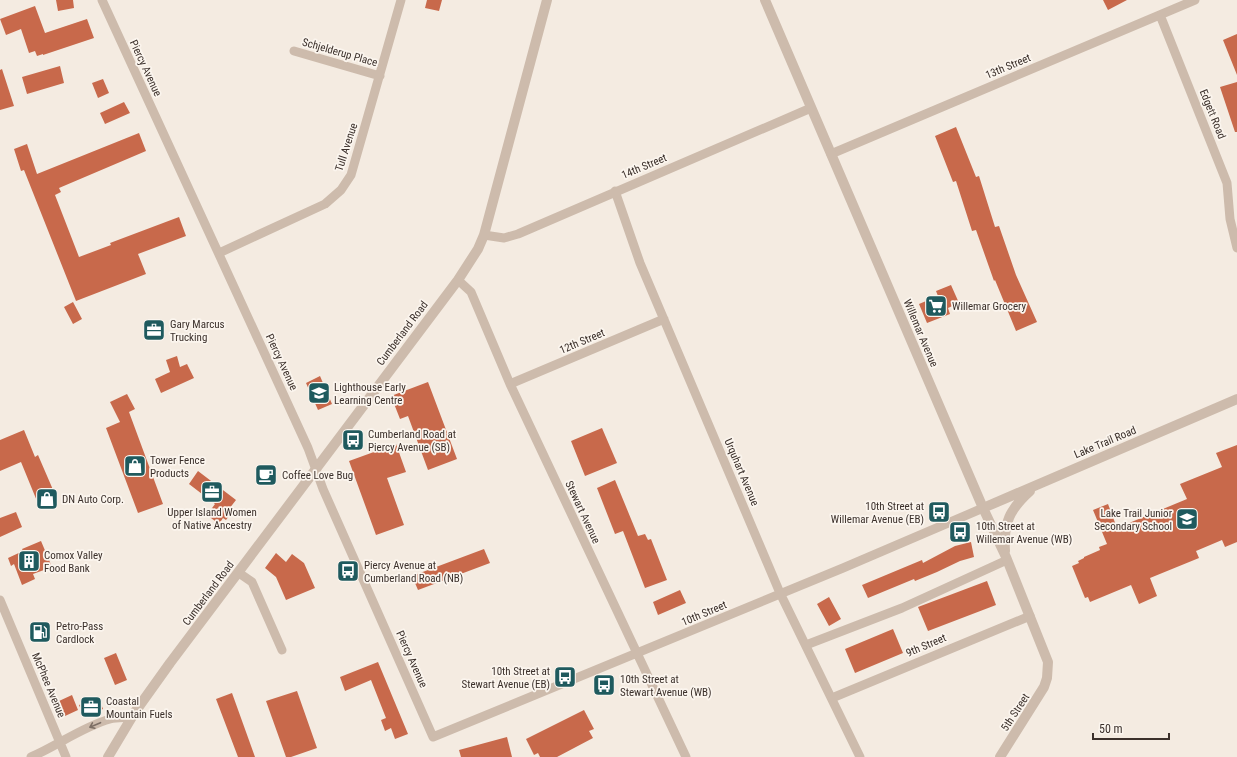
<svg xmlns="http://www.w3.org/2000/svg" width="1237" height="757" font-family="'Roboto Condensed',sans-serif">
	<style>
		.building { fill: #c8694b }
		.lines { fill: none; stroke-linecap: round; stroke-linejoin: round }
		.minor { stroke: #cdbbac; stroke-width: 9 }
		.tertiary { stroke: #cdbbac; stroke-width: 10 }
		.oneway { stroke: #7d6f65 }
		.labels { text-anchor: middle; stroke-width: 3.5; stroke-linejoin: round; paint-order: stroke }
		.street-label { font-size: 11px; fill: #3b302b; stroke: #fbf5ee }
		.poi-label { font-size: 11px; fill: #3b302b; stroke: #fbf5ee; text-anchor: start }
	</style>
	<rect width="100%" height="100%" fill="#f4ebe1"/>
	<path class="building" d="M56 0H73L74 8 58 11Z
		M427 0H442L439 11 425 8Z
		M1103 0H1127L1108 10Z
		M35 6 45 33 87 19 94 38 43 55V54L37 56 35 51 29 53 21 29 6 35 0 19Z
		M1237 34V75L1223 40Z
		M60 66 64 83 27 94 22 77Z
		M2 69 14 106 0 110V70Z
		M103 79 109 93 98 98 92 83Z
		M1237 82V132H1235L1220 87Z
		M124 102 130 113 105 124 100 113Z
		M956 127 976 177 979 176 995 227 999 226 1016 275 1037 322 1016 331 995 280 994 281 976 230 972 231 956 181 953 182 935 136Z
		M139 133 146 151 59 188 61 192 55 195 79 257 111 245 110 243 179 217 186 236 138 254 146 274 76 301 24 170 21 171 14 149 27 144 37 174Z
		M951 285 959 303 948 308 950 314 927 323 919 304 938 296 936 291Z
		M73 302 82 319 73 324 64 307Z
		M177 356 180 367 187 364 194 378 161 393 155 379 170 372 166 360Z
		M320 376 332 404 318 410 306 383Z
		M428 382 457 459 428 470 408 416 400 419 391 396Z
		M127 394 135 409 129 412 163 504 138 513 106 428 120 422 110 402Z
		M602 428 617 463 585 476 571 441Z
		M24 430 35 457 38 455 57 499 39 506 21 462 0 471V440Z
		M396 444 406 472 387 478 404 525 376 535 349 461Z
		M1237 445V542L1225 547 1222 540 1196 551 1199 558 1150 578 1157 596 1139 604 1131 585 1090 602 1088 597 1085 598 1072 566 1079 563 1078 561 1084 558V557L1100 550 1099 547 1107 544 1093 510 1108 504 1117 528 1187 499 1180 484 1222 467 1216 453Z
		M270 468 274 477 263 482 259 473Z
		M198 471 236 500 229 509 232 512 226 520 223 518 219 524 207 515 215 504 189 484Z
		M615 480 638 536 645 534 648 540 651 539 667 580 645 588 623 531 615 534 597 488Z
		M16 512 22 527 0 537V518Z
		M41 541 52 567 33 574 35 579 22 585 14 564 11 566 8 558 23 551 22 549Z
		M971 542 974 557 960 561 937 572 915 581 914 579 868 598 862 585 922 560 923 563 955 546Z
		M484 549 490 563 418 590 412 576Z
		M276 553 286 562 292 554 304 563 315 588 286 600 276 577 265 568Z
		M987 581 996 605 928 631 918 607Z
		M680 590 686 603 658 615 653 602Z
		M829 597 841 619 829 626 817 604Z
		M893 629 903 653 855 673 845 649Z
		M116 653 127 680 115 685 104 658Z
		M378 662 408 734 395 739 391 728 385 731 381 720 386 718 371 680 345 691 340 677Z
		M297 691 317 748 291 757H286L266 701Z
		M232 693 255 757H238L216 699Z
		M72 695 78 710 65 716 59 701Z
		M99 699 103 709 84 717 79 705 87 702 88 704Z
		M584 710 594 729 589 731 593 738 557 757H540L538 753 534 755 526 739Z
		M507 737 512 757H461L459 750Z"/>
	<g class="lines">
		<path class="minor" d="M102 0 308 448 323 489 433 737 843 568 983 508
			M1160 15 1227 183 1230 219 1237 248
			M294 51 380 76
			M831 154 1195 0
			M615 191 640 263 780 593 860 757
			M484 235 504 238 518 234 811 108
			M219 253 325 204 341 190 351 175 401 0
			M458 280 471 292 510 384 686 757
			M510 384 664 319
			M239 573 252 582 282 650
			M0 600 66 757
			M806 645 902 608 1007 560
			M832 698 1030 616
			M31 757C57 746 82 727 110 719 117 717 125 718 132 717"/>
		<path class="tertiary" d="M765 0 983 508 1006 557 1048 662 1047 678 1044 687 1000 757
			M983 508 1237 399
			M1005 551C1003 523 1010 509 1030 491
			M108 757 135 712 170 663 458 280 478 249 484 235 547 0"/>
	</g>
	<defs><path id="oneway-shaft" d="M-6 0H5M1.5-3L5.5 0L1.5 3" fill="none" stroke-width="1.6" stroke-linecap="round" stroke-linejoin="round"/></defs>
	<use class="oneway" href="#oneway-shaft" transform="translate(95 725) rotate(157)"/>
	<defs>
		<g id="supermarket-square" transform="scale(1.15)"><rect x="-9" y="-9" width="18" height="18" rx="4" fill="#1f5a5e" stroke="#fbf5ee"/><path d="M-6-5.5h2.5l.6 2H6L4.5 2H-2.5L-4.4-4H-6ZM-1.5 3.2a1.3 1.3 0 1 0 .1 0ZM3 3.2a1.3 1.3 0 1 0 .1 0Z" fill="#fff"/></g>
		<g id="office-square" transform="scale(1.15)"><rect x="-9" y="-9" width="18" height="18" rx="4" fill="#1f5a5e" stroke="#fbf5ee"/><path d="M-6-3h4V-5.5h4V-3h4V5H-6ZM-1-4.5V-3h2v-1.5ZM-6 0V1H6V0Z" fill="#fff"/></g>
		<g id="school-square" transform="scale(1.15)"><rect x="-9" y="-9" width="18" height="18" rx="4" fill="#1f5a5e" stroke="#fbf5ee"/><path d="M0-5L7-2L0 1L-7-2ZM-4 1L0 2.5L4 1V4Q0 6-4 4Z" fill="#fff"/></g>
		<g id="bus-square" transform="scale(1.15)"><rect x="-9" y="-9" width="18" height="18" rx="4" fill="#1f5a5e" stroke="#fbf5ee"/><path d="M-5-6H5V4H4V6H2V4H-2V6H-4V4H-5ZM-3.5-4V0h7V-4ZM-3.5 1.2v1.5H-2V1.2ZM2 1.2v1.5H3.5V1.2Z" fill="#fff"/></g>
		<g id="shop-square" transform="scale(1.15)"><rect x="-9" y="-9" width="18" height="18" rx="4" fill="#1f5a5e" stroke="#fbf5ee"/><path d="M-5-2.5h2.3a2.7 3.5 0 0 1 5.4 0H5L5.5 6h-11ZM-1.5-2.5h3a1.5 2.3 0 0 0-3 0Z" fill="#fff"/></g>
		<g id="cafe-square" transform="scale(1.15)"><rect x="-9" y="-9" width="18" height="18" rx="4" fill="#1f5a5e" stroke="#fbf5ee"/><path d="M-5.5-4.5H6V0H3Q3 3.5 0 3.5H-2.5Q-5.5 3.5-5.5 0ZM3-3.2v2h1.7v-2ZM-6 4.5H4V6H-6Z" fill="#fff"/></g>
		<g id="building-square" transform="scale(1.15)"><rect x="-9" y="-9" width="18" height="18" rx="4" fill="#1f5a5e" stroke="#fbf5ee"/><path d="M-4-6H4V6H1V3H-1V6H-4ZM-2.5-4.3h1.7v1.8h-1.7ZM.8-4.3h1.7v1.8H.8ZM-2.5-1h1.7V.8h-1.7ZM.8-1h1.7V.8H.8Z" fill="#fff"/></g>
		<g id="fuel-square" transform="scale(1.15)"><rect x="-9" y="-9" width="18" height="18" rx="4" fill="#1f5a5e" stroke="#fbf5ee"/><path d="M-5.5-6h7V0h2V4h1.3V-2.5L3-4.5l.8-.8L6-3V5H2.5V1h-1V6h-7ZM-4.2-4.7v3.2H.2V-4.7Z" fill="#fff"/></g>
	</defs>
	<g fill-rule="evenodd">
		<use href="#supermarket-square" x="936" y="306"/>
		<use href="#office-square" x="154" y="330"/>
		<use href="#school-square" x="319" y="393"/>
		<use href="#bus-square" x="353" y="440"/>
		<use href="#shop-square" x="135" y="466"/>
		<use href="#cafe-square" x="266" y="475"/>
		<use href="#office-square" x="212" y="492"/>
		<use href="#shop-square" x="47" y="499"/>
		<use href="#bus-square" x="939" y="512"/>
		<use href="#school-square" x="1187" y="519"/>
		<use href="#bus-square" x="960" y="532"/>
		<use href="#building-square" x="29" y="561"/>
		<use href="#bus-square" x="348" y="571"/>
		<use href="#fuel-square" x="40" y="632"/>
		<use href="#bus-square" x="565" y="677"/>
		<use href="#bus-square" x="604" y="685"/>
		<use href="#office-square" x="91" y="707"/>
	</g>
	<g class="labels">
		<g class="street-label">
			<text transform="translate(340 52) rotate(16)" y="4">Schjelderup Place</text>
			<text transform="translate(1008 66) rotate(-23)" y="4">13th Street</text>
			<text transform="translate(146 68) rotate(65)" y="4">Piercy Avenue</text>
			<text transform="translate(1213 114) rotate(68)" y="4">Edgett Road</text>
			<text transform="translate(346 147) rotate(-72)" y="4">Tull Avenue</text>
			<text transform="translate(644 166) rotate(-23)" y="4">14th Street</text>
			<text transform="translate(402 333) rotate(-53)" y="4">Cumberland Road</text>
			<text transform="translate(921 333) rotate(67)" y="4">Willemar Avenue</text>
			<text transform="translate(582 341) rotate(-23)" y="4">12th Street</text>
			<text transform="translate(282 362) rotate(65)" y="4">Piercy Avenue</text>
			<text transform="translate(1105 442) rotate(-23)" y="4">Lake Trail Road</text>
			<text transform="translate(742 472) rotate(67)" y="4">Urquhart Avenue</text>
			<text transform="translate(583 512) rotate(65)" y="4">Stewart Avenue</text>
			<text transform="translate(208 593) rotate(-53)" y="4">Cumberland Road</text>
			<text transform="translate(704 613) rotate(-23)" y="4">10th Street</text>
			<text transform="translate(926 645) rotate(-23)" y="4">9th Street</text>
			<text transform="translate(412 659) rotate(66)" y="4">Piercy Avenue</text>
			<text transform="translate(49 685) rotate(67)" y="4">McPhee Avenue</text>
			<text transform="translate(1015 712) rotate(-57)" y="4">5th Street</text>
		</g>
		<g class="poi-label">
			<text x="952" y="310">Willemar Grocery</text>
			<text x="170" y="328">Gary Marcus<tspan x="170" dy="13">Trucking</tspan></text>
			<text x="334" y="391">Lighthouse Early<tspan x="334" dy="13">Learning Centre</tspan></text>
			<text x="368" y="438">Cumberland Road at<tspan x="368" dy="13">Piercy Avenue (SB)</tspan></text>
			<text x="150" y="464">Tower Fence<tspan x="150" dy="13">Products</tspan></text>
			<text x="282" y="479">Coffee Love Bug</text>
			<text x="62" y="503">DN Auto Corp.</text>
			<text x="924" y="510" text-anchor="end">10th Street at<tspan x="924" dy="13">Willemar Avenue (EB)</tspan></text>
			<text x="212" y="516" text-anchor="middle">Upper Island Women<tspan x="212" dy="13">of Native Ancestry</tspan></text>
			<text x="1172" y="517" text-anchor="end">Lake Trail Junior<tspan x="1172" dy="13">Secondary School</tspan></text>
			<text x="976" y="530">10th Street at<tspan x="976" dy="13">Willemar Avenue (WB)</tspan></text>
			<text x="44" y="559">Comox Valley<tspan x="44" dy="13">Food Bank</tspan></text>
			<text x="364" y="569">Piercy Avenue at<tspan x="364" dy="13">Cumberland Road (NB)</tspan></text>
			<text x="56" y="630">Petro-Pass<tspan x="56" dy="13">Cardlock</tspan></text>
			<text x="550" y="675" text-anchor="end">10th Street at<tspan x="550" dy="13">Stewart Avenue (EB)</tspan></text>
			<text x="620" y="683">10th Street at<tspan x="620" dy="13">Stewart Avenue (WB)</tspan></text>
			<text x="106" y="705">Coastal<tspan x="106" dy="13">Mountain Fuels</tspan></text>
		</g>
	</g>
	<path d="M1093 733v6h76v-6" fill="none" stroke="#3b302b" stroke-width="2"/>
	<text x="1099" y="733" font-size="12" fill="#3b302b" stroke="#fbf5ee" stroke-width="3" paint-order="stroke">50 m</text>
</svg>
